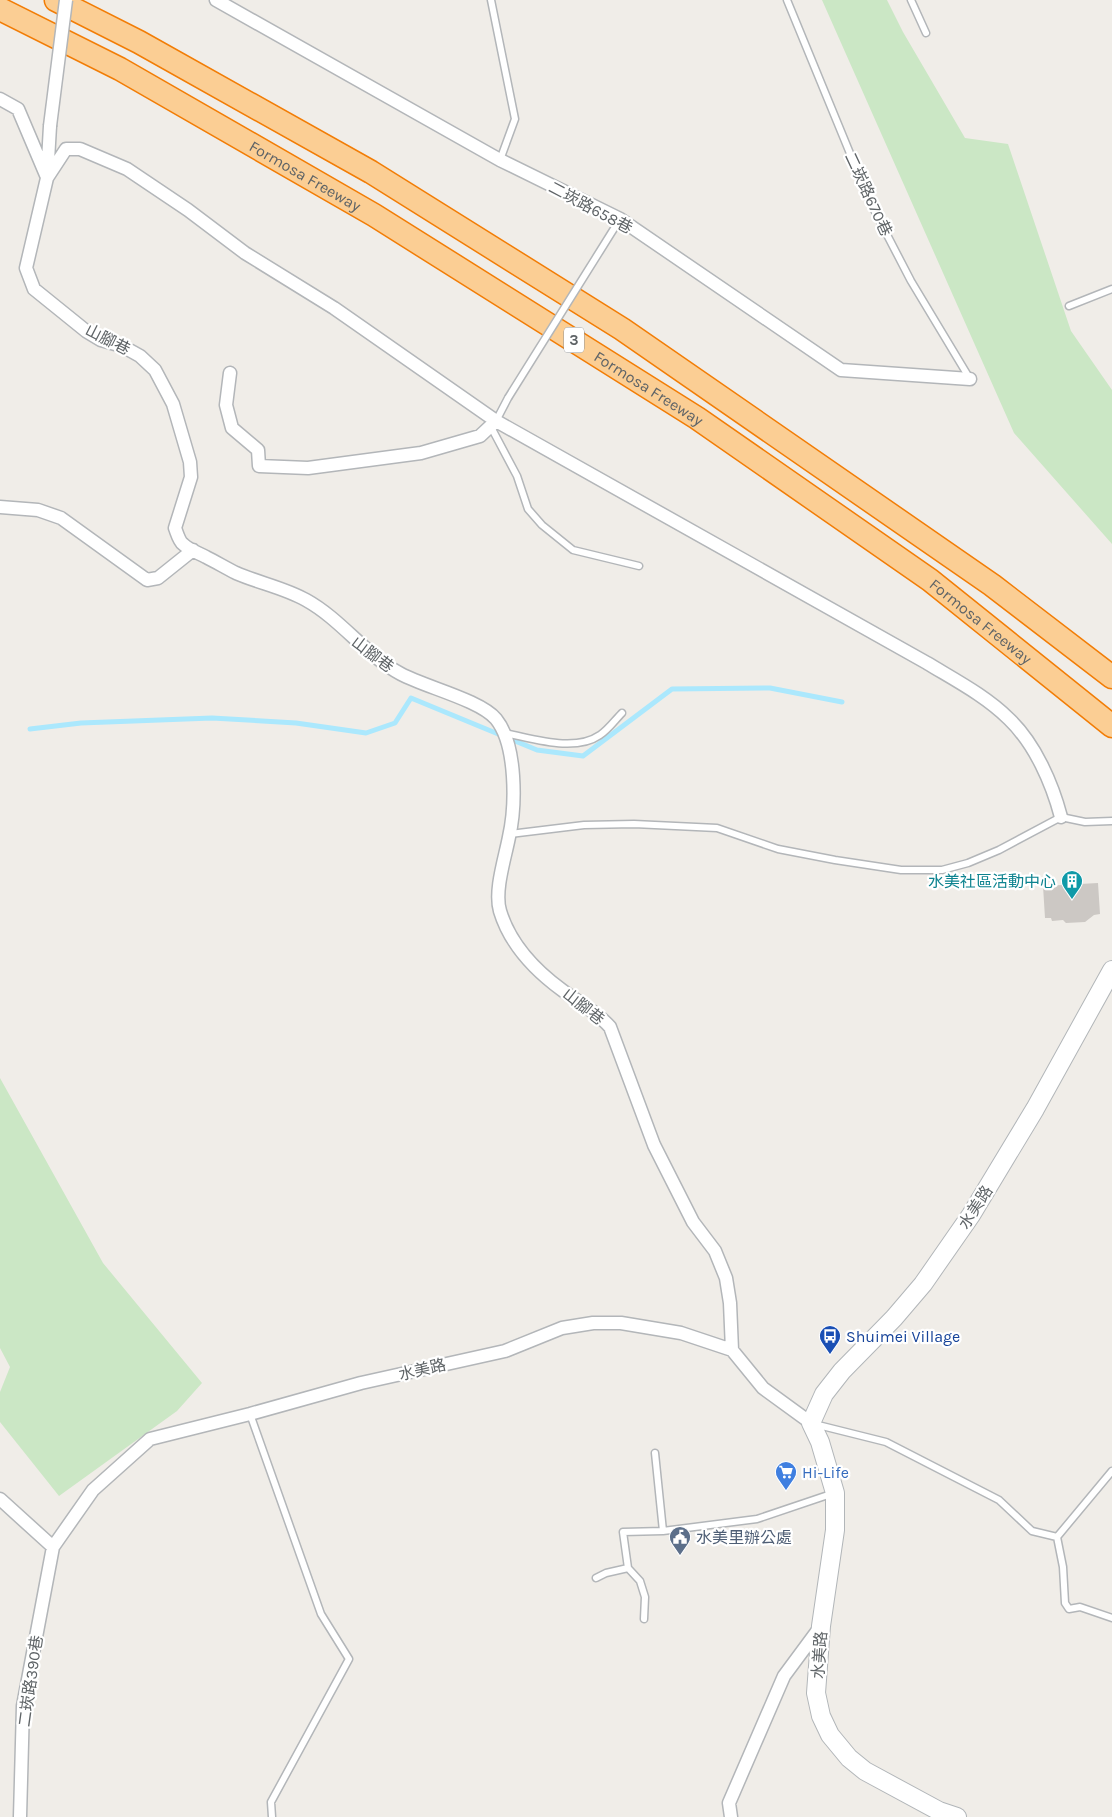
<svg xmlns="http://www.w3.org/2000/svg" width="1112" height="1817" font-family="Karla,'Noto Sans TC',sans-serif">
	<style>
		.green { fill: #cbe7c5 }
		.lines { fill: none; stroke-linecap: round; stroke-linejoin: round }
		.stream { stroke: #abe8fd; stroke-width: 5 }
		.building { fill: #ccc8c4 }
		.lane-casing { stroke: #b3b6b9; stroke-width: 9 }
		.street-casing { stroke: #b3b6b9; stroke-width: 15 }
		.secondary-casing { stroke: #b2b6b9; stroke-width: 20 }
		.highway-casing { stroke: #f27d06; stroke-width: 25 }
		.lane { stroke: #fff; stroke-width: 6 }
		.street { stroke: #fff; stroke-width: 12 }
		.secondary { stroke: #fff; stroke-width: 18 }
		.highway { stroke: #fbce94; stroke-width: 22 }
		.lane-bridge-casing { stroke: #b3b6b9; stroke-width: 9; stroke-linecap: butt }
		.street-bridge-casing { stroke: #b3b6b9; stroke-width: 15; stroke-linecap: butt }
		.lane-bridge { stroke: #fff; stroke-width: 6 }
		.street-bridge { stroke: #fff; stroke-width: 12 }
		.labels { text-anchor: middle; stroke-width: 4.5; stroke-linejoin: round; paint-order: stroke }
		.shield { fill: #fff; stroke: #8f9295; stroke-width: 1 }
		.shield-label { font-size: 15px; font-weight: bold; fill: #5f6467 }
		.street-label { font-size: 16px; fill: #5f6467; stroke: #fff }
		.culture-label { font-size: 16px; fill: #0d838f; stroke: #fff; text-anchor: end }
		.transit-label { font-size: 16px; fill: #164399; stroke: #fff; text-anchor: start }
		.shop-label { font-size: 16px; fill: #366cbe; stroke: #fff; text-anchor: start }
		.service-label { font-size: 16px; fill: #4e5e75; stroke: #fff; text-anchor: start }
	</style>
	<rect width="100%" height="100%" fill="#f0ede8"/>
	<path class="green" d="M822 0H887L903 32 965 138 1008 144 1071 331 1112 390V544L1014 433Z
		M0 1078 103 1263 202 1383 177 1411 59 1496 0 1422V1392L10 1367 0 1348Z"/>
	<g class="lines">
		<path class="stream" d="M30 729 81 723 212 718 296 723 366 733 395 723 411 698 537 750 583 756 672 689 770 688 842 702"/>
	</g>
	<path class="building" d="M1098 883 1100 914 1094 915 1085 922 1066 923 1063 920 1052 921 1051 918H1045L1043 886Z"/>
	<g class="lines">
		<g class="lane-casing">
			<path id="lane" d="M491 0 515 119 500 160
				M787 0 870 202 911 281 970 379
				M911 0 926 33
				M1069 306 1112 289
				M496 421 508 398
				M491 427 517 476 528 509 542 525 573 550 639 566
				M504 733C532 738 574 753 600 735 608 730 615 720 622 713
				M510 834 584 825 634 824 717 828 778 849 835 860 901 870H942L968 863 999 850 1061 817 1085 822 1112 821
				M250 1414 321 1614 349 1659 271 1802 272 1817
				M814 1424 886 1442 999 1500 1032 1531 1057 1537 1063 1567 1065 1603 1069 1609 1080 1607 1112 1618
				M655 1453 663 1531
				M1057 1537 1112 1471
				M596 1578 606 1573 628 1568
				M644 1619 645 1597 640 1581 628 1568 623 1532 663 1531 757 1519 834 1493"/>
		</g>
		<g class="street-casing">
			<path id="street" d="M216 0 500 160 620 219 841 370 970 379
				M0 99 18 109 46 175
				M50 126 47 178 26 268 34 289 86 331 101 340 122 346 140 356 155 370 173 404 190 462 191 477 175 528C177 533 179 541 183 544 189 550 199 553 206 557 216 562 226 568 236 573 259 583 285 588 306 600 342 620 365 655 401 674 425 687 480 700 496 719 517 745 516 806 509 837 505 858 494 891 500 911 510 944 536 971 562 990 579 1003 596 1011 610 1027L654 1145 693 1222 715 1251 726 1278 730 1303 732 1350
				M47 178 66 149H80L127 169 188 210 245 253 334 308 496 421 927 663C955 680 986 696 1009 719 1035 744 1052 783 1061 817
				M230 373 226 405 232 428 258 450 259 466 308 468 421 453 480 436 496 421
				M0 507 38 510 61 518 147 580 158 578 193 550
				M0 1499 53 1547
				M20 1817 23 1706 53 1547 93 1490 150 1439 250 1414 361 1383 505 1351 562 1328 593 1323H621L681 1333 732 1350 763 1388 811 1423
				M731 1817 729 1803 784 1676 821 1626"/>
		</g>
		<g class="secondary-casing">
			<path id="secondary" d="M957 1817 939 1811 865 1771 849 1758 830 1735 821 1716 816 1693 821 1626 835 1530V1493L820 1442 811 1423 824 1394 842 1371 894 1318 923 1284 971 1215 1035 1109 1112 970"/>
		</g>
		<g class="highway-casing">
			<g id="highway">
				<path d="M56 0 139 42 371 172 622 329 992 585 1112 677"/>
				<path id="s1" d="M0 9 120 69 374 215 697 418 930 580 1112 726"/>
			</g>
		</g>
		<use href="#lane" class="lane"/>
		<use href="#street" class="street"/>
		<use href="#secondary" class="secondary"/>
		<use href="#highway" class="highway"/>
		<g class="lane-bridge-casing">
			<path id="lane-bridge" d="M508 398 620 219"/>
		</g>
		<g class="street-bridge-casing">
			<path id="street-bridge" d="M50 126 66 0"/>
		</g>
		<use href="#lane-bridge" class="lane-bridge"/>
		<use href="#street-bridge" class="street-bridge"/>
	</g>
	<defs>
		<g id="building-pin" transform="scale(1.125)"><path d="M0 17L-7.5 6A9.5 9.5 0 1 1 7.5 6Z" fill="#0f9aa8" stroke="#fff"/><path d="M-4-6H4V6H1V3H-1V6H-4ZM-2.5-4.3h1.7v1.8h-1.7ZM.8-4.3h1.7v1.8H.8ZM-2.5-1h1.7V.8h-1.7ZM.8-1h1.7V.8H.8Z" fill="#fff"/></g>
		<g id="bus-pin" transform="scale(1.125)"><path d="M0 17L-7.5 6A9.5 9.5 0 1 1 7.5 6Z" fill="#1a4fb4" stroke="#fff"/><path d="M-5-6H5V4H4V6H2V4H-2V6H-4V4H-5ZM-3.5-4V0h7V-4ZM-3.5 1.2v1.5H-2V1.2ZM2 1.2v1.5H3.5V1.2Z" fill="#fff"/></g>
		<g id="supermarket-pin" transform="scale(1.125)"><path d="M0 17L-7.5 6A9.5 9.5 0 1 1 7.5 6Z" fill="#3f7fe0" stroke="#fff"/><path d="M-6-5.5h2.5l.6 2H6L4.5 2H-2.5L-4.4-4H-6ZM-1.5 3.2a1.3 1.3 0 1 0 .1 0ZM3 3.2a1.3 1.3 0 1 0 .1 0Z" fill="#fff"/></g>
		<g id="civic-pin" transform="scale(1.125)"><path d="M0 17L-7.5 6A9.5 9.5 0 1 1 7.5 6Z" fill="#5c6f8a" stroke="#fff"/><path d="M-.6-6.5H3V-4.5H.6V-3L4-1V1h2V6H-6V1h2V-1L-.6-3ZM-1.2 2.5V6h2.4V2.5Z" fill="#fff"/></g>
	</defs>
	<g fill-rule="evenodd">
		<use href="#building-pin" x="1072" y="881"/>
		<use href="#bus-pin" x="830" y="1336"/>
		<use href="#supermarket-pin" x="786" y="1472"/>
		<use href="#civic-pin" x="680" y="1537"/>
	</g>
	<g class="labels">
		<rect class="shield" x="564" y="327.5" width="20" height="25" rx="4"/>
		<g class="shield-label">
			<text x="574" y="345">3</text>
		</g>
		<g class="street-label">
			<text dy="6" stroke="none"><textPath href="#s1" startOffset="348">Formosa Freeway</textPath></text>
			<text transform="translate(869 194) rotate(65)" y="6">二崁路670巷</text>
			<text transform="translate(591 207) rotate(28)" y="6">二崁路658巷</text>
			<text transform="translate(108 339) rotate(27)" y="6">山腳巷</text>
			<text dy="6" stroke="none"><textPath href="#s1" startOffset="752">Formosa Freeway</textPath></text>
			<text dy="6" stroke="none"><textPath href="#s1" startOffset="1158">Formosa Freeway</textPath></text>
			<text transform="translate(373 654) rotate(37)" y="6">山腳巷</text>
			<text transform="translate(584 1006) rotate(38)" y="6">山腳巷</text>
			<text transform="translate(975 1207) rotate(-57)" y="6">水美路</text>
			<text transform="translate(422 1369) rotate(-13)" y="6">水美路</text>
			<text transform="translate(819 1655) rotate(-86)" y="6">水美路</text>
			<text transform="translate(30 1681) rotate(-82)" y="6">二崁路390巷</text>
		</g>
		<g class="culture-label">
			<text x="1056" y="887">水美社區活動中心</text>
		</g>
		<g class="transit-label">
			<text x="846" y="1342">Shuimei Village</text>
		</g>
		<g class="shop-label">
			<text x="802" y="1478">Hi-Life</text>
		</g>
		<g class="service-label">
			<text x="696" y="1543">水美里辦公處</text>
		</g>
	</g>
</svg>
